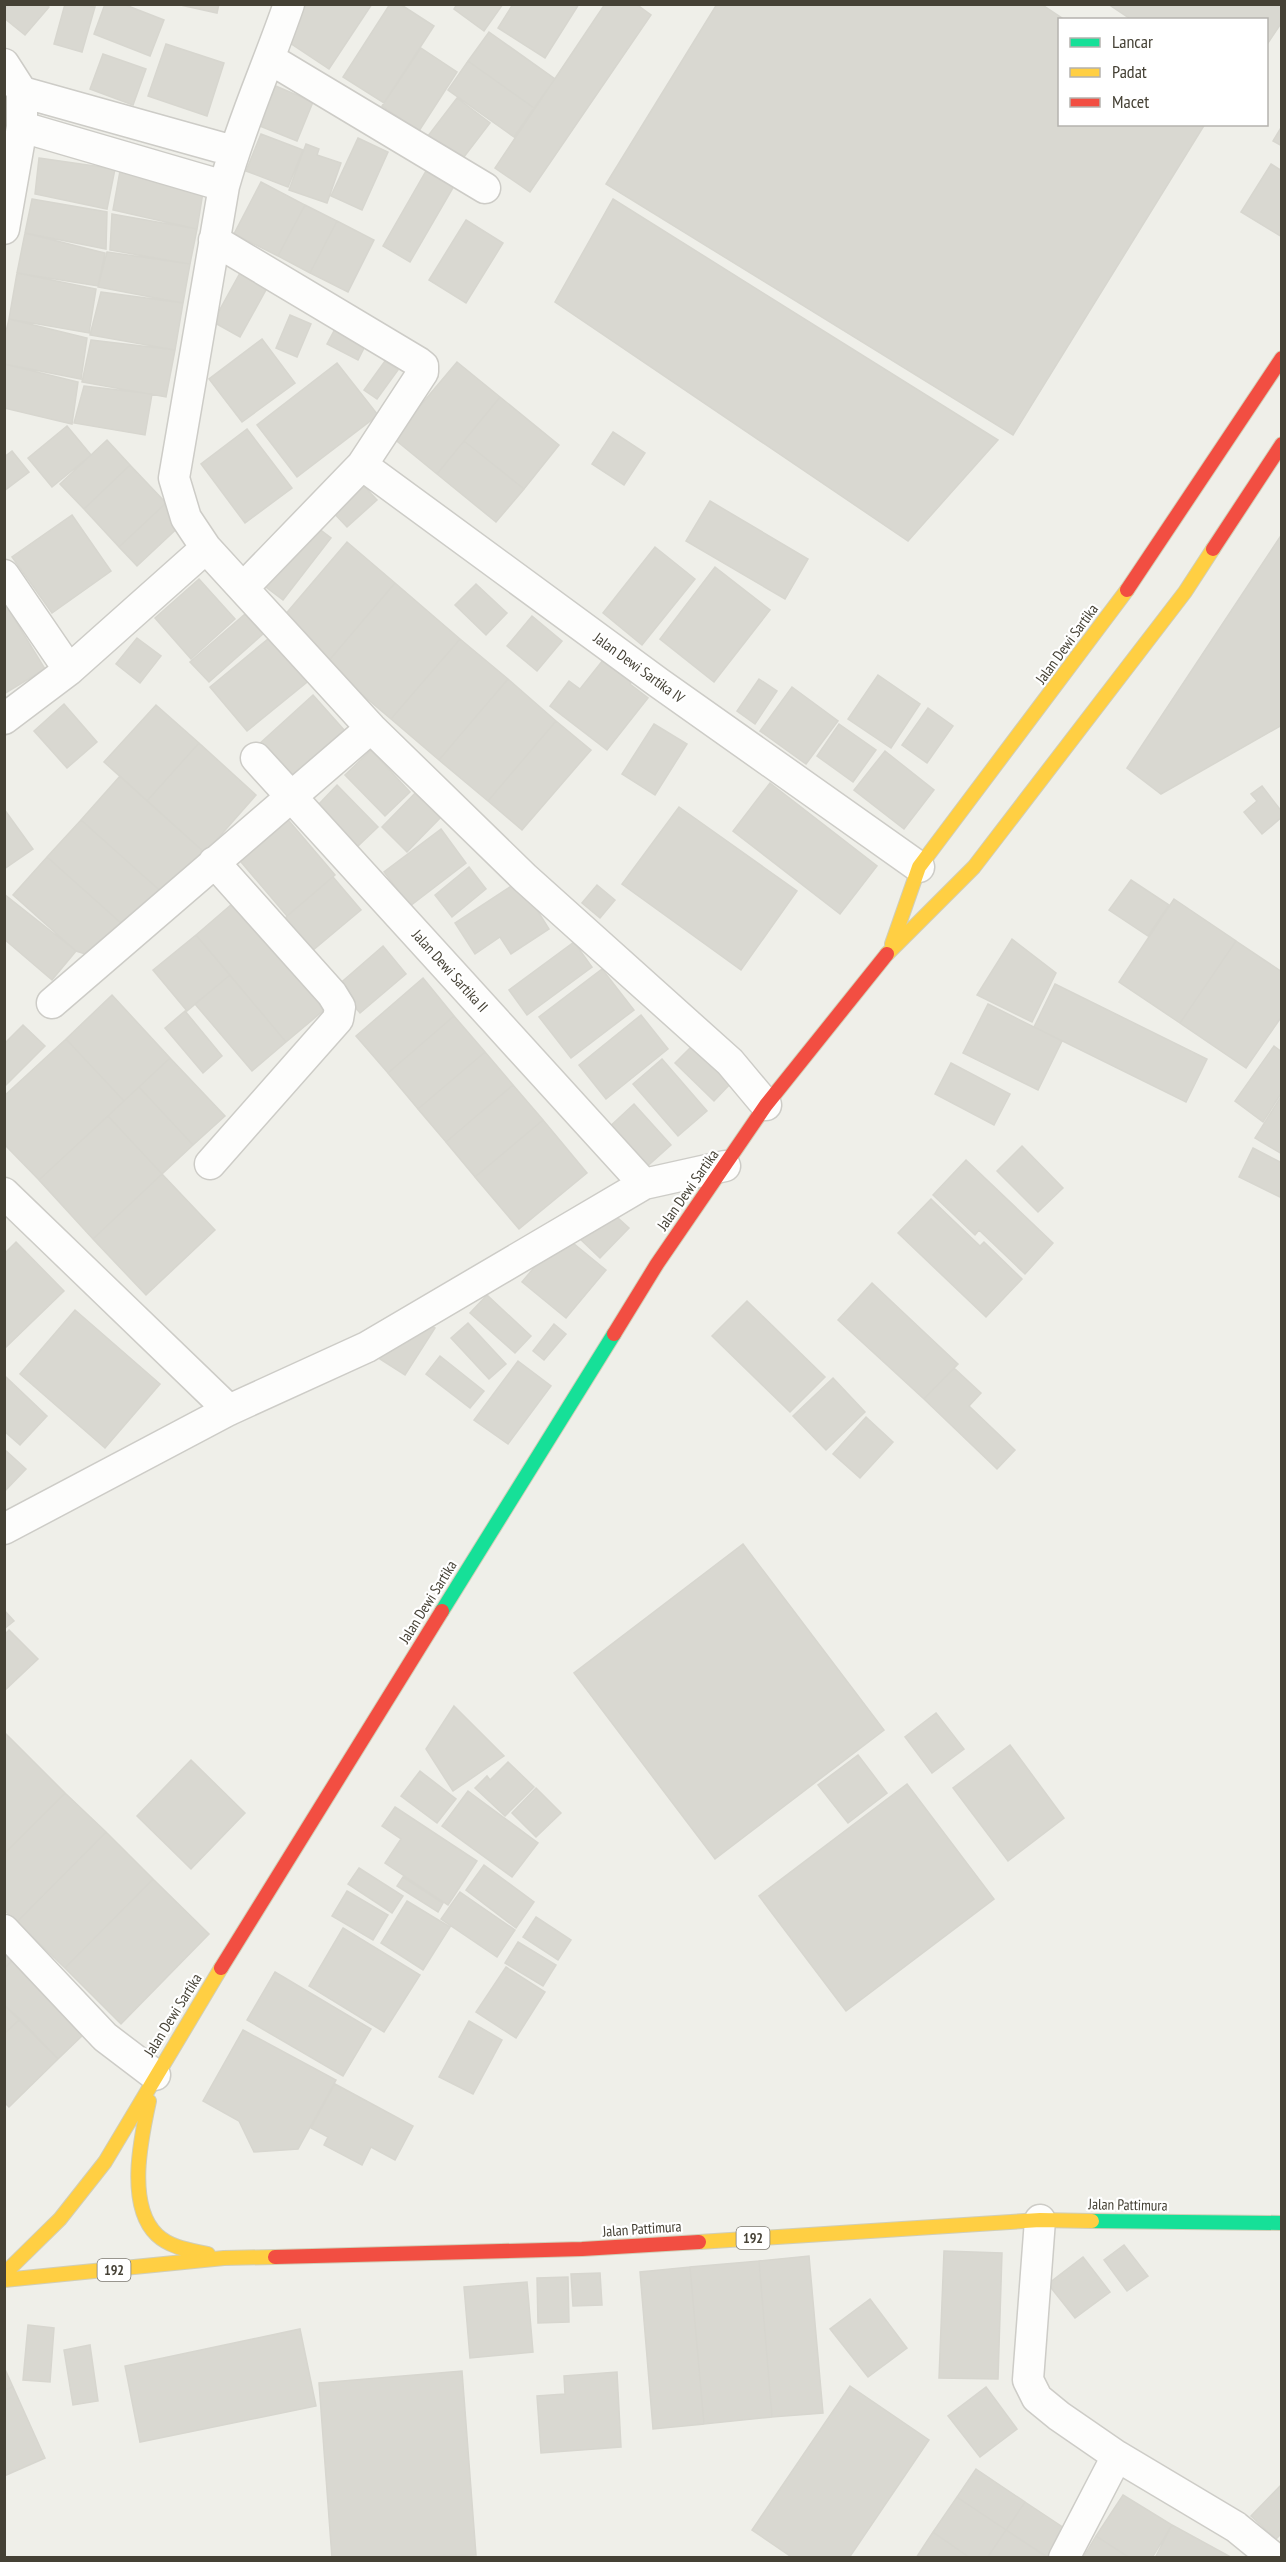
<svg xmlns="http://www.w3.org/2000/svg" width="1286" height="2562" font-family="'PT Sans Narrow',sans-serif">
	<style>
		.building { fill: #d9d8d1; stroke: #d7d6cf; stroke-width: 1.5 }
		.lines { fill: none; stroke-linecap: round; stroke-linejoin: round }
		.street-casing { stroke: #cdccc7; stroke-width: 33 }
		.fast-casing { stroke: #d1ceb7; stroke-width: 16 }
		.slow-casing { stroke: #d1ceb7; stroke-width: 16 }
		.jam-casing { stroke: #d1ceb7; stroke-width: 16 }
		.street { stroke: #fdfdfc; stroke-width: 30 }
		.fast { stroke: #16e098; stroke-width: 14 }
		.slow { stroke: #ffcf43; stroke-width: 14 }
		.jam { stroke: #f24e42; stroke-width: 14 }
		.labels { text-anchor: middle; stroke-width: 4.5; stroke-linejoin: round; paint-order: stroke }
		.shield { fill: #fff; stroke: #7d7a72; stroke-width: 1.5 }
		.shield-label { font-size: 14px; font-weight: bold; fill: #454135 }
		.street-label { font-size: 15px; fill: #454135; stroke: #fff }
	</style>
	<rect width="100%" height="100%" fill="#efefe9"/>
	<path class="building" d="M7 4H46L49 7 25 35 4 18Z
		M65 4 95 7 82 52 54 44Z
		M105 4H123L164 20 150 56 94 34Z
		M176 4H219L217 13Z
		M303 4H372L329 69 281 37Z
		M390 4H400L434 26 384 103 343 77Z
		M457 4H503L484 31 454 9Z
		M513 4H579L545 58 498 28Z
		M605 4H636L651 15 530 192 495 168Z
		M717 4H1041L1065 20H1060V124H1205L1013 435 606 184Z
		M1108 4H1282V22L1266 46V20H1132Z
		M489 32 555 79 534 108 468 61Z
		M166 44 224 63 207 116 148 96Z
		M421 48 457 72 419 131 382 106Z
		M103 54 146 69 133 105 90 89Z
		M468 61 534 108 514 137 448 90Z
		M271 84 313 102 297 141 255 124Z
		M457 98 490 123 454 170 421 145Z
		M1282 126V146L1273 141Z
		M261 134 303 150 288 187 246 171Z
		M358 138 388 152 362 210 331 196Z
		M306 144 319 149 317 155 341 163 327 203 289 190Z
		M39 158 115 169 107 209 35 194Z
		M1271 164 1282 171V237L1241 212Z
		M120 171 204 186 197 229 113 210Z
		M426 171 454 186 410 262 383 246Z
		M261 182 305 205 278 256 234 234Z
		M32 199 107 212 106 249 25 233Z
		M613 199 998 440 908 541 555 302Z
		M305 205 337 221 310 273 278 256Z
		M112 214 197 229 190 264 110 250Z
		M466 220 503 243 466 303 429 280Z
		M337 221 374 240 348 292 310 273Z
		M25 233 105 253 98 286 17 273Z
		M107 252 190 264 183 303 98 287Z
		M17 273 96 289 89 333 9 319Z
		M240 273 267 288 240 337 213 322Z
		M101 292 183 303 175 350 90 335Z
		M290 315 311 324 297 357 276 348Z
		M9 319 87 338 81 379 4 364V340Z
		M335 329 365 346 358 360 327 344Z
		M262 339 295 383 242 422 209 379Z
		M91 340 175 350 166 397 82 382Z
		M385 361 398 370 377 399 364 390Z
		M457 362 500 397 437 474 393 438Z
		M337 363 378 415 297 477 257 425Z
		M4 364 78 382 72 424 4 408Z
		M84 386 152 394 145 435 74 423Z
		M500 397 559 445 524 489 464 441Z
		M67 426 91 455 52 487 28 458Z
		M247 429 292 488 245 523 201 464Z
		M613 432 645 453 624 485 592 464Z
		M107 440 130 465 84 509 60 484Z
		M464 441 524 489 496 522 437 474Z
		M12 451 29 472 4 491V457Z
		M130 465 166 503 119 547 84 509Z
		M361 483 377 500 347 527 331 510Z
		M710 501 808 559 785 599 686 541Z
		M166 503 184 522 137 566 119 547Z
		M72 515 111 571 52 613 12 557Z
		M310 522 331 538 283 600 262 584Z
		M1282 534V725L1161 794 1127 768Z
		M347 542 395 583 326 664 278 623Z
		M655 547 695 579 642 645 603 613Z
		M715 567 770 610 714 682 660 639Z
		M199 579 235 619 191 659 155 618Z
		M395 583 460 639 391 719 326 664Z
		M476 584 507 613 486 635 455 605Z
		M4 602 45 669 4 694Z
		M245 614 263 634 209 682 190 662Z
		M532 616 562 641 537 671 507 646Z
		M274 634 311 679 247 731 210 687Z
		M137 638 161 656 140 683 116 664Z
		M460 639 508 679 439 760 391 719Z
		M607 655 635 677 630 684 648 698 607 750 550 706 569 681 580 689Z
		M878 675 920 704 891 748 848 719Z
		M508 679 556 721 488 801 439 760Z
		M759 679 777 691 755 724 737 711Z
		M792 687 838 721 806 764 760 731Z
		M313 695 345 731 290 781 258 745Z
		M64 704 97 742 67 768 34 731Z
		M156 705 199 743 147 801 104 762Z
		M928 708 953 726 927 763 902 745Z
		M556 721 591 750 522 830 488 801Z
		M654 724 687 744 655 795 622 774Z
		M839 724 876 750 853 782 817 756Z
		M199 743 256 795 205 853 147 801Z
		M371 750 410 792 385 816 345 775Z
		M885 751 934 790 904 829 854 790Z
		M120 776 205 853 166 896 81 820Z
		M770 783 877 866 840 914 733 831Z
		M337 785 378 827 357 847 318 805Z
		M1262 786 1282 812V817L1262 834 1244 812 1257 801 1251 794Z
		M420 788 445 813 407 852 382 827Z
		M679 807 797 891 741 970 622 884Z
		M4 809 33 849 4 869Z
		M284 815 335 875 287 916 236 856Z
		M81 820 166 896 131 932 47 857Z
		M441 829 466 863 410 906 384 872Z
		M47 857 131 932 98 958 76 951 13 895Z
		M469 867 486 889 452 917 435 895Z
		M333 877 361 910 312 951 285 918Z
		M1131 880 1169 905 1148 936 1109 910Z
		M519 881 549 929 511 954 500 937 475 954 455 923Z
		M597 885 615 900 600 918 582 903Z
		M4 894 76 951 52 980 4 939Z
		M240 897 330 1005 286 1042 196 935Z
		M1174 899 1236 941 1180 1023 1119 982Z
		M196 935 230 975 187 1011 153 970Z
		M1012 939 1056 973 1032 1022 977 995Z
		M1236 941 1282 972V1016L1246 1068 1180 1023Z
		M574 942 592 967 527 1015 509 990Z
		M383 946 406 974 360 1013 337 986Z
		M602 969 634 1010 571 1058 539 1017Z
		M230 975 286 1042 252 1071 195 1004Z
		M423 978 454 1016 388 1073 356 1036Z
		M1055 984 1207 1059 1186 1102 1034 1027Z
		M112 995 170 1058 124 1101 66 1039Z
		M988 1004 1062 1041 1038 1090 963 1053Z
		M185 1011 222 1056 203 1073 165 1028Z
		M641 1015 668 1049 606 1099 579 1065Z
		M454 1016 485 1052 418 1109 388 1073Z
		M23 1025 45 1046 4 1087V1044Z
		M66 1039 124 1101 39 1180 4 1144V1096Z
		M694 1044 732 1082 714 1101 675 1063Z
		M1274 1046 1282 1052V1092L1263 1122 1235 1101Z
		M485 1052 513 1085 446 1142 418 1109Z
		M170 1058 225 1116 193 1145 139 1087Z
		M662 1059 707 1111 678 1136 633 1084Z
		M951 1063 1010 1094 994 1125 935 1094Z
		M513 1085 543 1120 475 1177 446 1142Z
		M139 1087 193 1145 162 1174 108 1116Z
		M1282 1095V1154L1255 1138Z
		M634 1104 671 1145 642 1171 606 1130Z
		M108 1116 162 1174 93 1239 39 1180Z
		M543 1120 587 1173 519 1229 475 1177Z
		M1022 1146 1063 1188 1038 1212 997 1171Z
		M1253 1148 1282 1163V1198L1239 1177Z
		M966 1160 1053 1243 1025 1274 979 1230 975 1235 933 1195Z
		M162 1174 215 1230 146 1295 93 1239Z
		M931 1199 980 1246 984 1242 1022 1279 986 1317 898 1233Z
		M606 1207 629 1228 600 1258 578 1237Z
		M562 1234 606 1270 566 1318 522 1282Z
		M16 1242 64 1291 4 1349V1254Z
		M872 1283 958 1364 924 1399 838 1320Z
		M487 1295 531 1336 515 1353 470 1313Z
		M747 1301 825 1377 790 1412 712 1336Z
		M75 1310 160 1384 105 1448 20 1374Z
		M411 1312 435 1328 405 1375 380 1359Z
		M468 1323 506 1364 489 1379 451 1338Z
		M554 1324 566 1334 544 1360 533 1351Z
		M440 1356 484 1391 470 1408 426 1374Z
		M518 1361 551 1386 508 1444 474 1420Z
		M954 1368 981 1393 969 1406 1015 1450 997 1469 924 1399Z
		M6 1377 47 1416 20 1445 4 1431Z
		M833 1378 865 1412 826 1450 793 1416Z
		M866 1417 893 1442 860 1478 833 1454Z
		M4 1449 26 1469 4 1492Z
		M743 1544 884 1730 715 1859 574 1673Z
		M4 1610 14 1621 4 1629Z
		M9 1630 38 1659 4 1691V1635Z
		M454 1706 504 1756 453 1791 426 1749Z
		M936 1713 964 1749 932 1773 905 1737Z
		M4 1732 65 1793 4 1854Z
		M1010 1745 1064 1818 1008 1861 953 1788Z
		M858 1755 887 1793 848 1823 818 1785Z
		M191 1760 245 1813 191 1869 137 1816Z
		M508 1762 534 1787 505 1816 475 1788 487 1776 490 1780Z
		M420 1771 456 1799 437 1823 401 1796Z
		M907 1784 994 1899 846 2011 759 1896Z
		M536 1788 561 1813 536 1837 512 1813Z
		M468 1791 538 1843 512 1877 442 1826Z
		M65 1793 106 1832 17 1922 4 1910V1854Z
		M395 1807 477 1861 448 1905 385 1863 401 1839 382 1826Z
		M106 1832 153 1879 65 1968 17 1922Z
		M484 1865 534 1902 516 1928 466 1890Z
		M359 1868 403 1896 392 1913 348 1884Z
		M403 1877 443 1903 438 1912 397 1886Z
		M153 1879 209 1934 121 2024 65 1968Z
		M347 1891 388 1915 373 1940 332 1916Z
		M460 1892 515 1930 497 1957 441 1919Z
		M407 1901 450 1927 423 1970 381 1943Z
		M536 1917 571 1940 558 1960 523 1937Z
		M343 1928 420 1975 384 2032 309 1986Z
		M518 1942 556 1965 543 1986 505 1963Z
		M4 1951 13 1960 4 1968Z
		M13 1960 84 2034 58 2059 4 2005V1969Z
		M506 1967 545 1992 516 2038 476 2012Z
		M275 1972 371 2029 343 2076 247 2020Z
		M4 2005 20 2019 4 2034Z
		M20 2019 58 2059 9 2107 4 2102V2034Z
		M469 2021 502 2040 473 2094 439 2077Z
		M243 2030 336 2080 298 2149 254 2152 239 2121 203 2101Z
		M335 2084 413 2126 395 2160 371 2147 362 2165 324 2145 328 2137 311 2128Z
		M1124 2245 1148 2276 1127 2291 1104 2260Z
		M944 2251 1002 2253 998 2379 939 2378Z
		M809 2256 823 2413 772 2417 759 2261Z
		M1083 2257 1110 2292 1075 2318 1048 2284Z
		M759 2261 772 2417 704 2424 690 2267Z
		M690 2267 704 2424 653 2429 640 2272Z
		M600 2273 602 2305 573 2306 571 2274Z
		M568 2277 569 2322 538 2323 537 2278Z
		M527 2282 533 2352 470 2358 464 2287Z
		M870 2299 907 2348 868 2377 830 2329Z
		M28 2325 54 2328 50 2382 23 2380Z
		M300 2329 316 2406 140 2442 125 2366Z
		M90 2345 98 2401 73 2405 64 2350Z
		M4 2367 13 2387 4 2390Z
		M462 2371 476 2555 332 2558 319 2383Z
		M617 2372 621 2447 541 2453 537 2396 565 2394 564 2376Z
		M850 2386 929 2440 849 2558H793L752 2530Z
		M13 2387 45 2458 4 2476V2390Z
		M986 2387 1017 2429 980 2457 948 2416Z
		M976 2469 1025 2502 1006 2530 957 2497Z
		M1282 2484V2533L1276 2539 1251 2516Z
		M1123 2495 1172 2525 1152 2558H1130L1096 2536Z
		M957 2497 1006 2530 987 2558H970L933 2532Z
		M1025 2502 1067 2530 1049 2558 1006 2530Z
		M1172 2525 1229 2556 1155 2558Z
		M1006 2530 1048 2558H987Z
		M933 2532 970 2558H916Z
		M1096 2536 1130 2558H1083Z"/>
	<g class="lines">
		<g class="street-casing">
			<path id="street" d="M289 4C268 65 241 124 224 186L174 478 186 518 206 548 371 728 525 878 730 1062 766 1105
				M270 59 485 188
				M4 64 22 92V127L4 229
				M22 92 233 151
				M22 127 224 186
				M214 240 418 362 423 366V372L362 465 244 587
				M362 465 659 683 919 867
				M4 575 69 670
				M4 719 69 670 206 548
				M256 758 644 1184
				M52 1003 371 728
				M210 1164 338 1019 340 1007 332 994 214 862
				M4 1193 229 1410
				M4 1529 229 1410 367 1347 644 1184 725 1166
				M4 1930 105 2037 155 2075
				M1040 2220 1028 2380 1037 2398 1059 2416 1117 2456 1236 2527 1274 2558
				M1064 2558 1117 2456"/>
		</g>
		<g class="fast-casing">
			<path id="fast" d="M442 1611 614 1334
				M1092 2221 1282 2223"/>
		</g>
		<g class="slow-casing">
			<path id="slow" d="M892 944 919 867 1127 590
				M887 954 974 867 1185 592 1213 549
				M149 2101C141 2138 126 2205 157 2235 171 2248 190 2250 208 2254
				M699 2242 1040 2220 1092 2221
				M4 2274 60 2219 105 2162 221 1968
				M4 2280 224 2258 275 2257"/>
		</g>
		<g class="jam-casing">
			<path id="jam" d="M1213 549 1282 444
				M1127 590 1282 358
				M614 1334 657 1264 766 1105 887 954
				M221 1968 442 1611
				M275 2257 582 2249 699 2242"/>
		</g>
		<use href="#street" class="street"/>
		<use href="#fast" class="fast"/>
		<use href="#slow" class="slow"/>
		<use href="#jam" class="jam"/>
	</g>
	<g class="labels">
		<g class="shield">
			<rect x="736.5" y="2227" width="33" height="22" rx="4.5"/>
			<rect x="97.5" y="2259" width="33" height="22" rx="4.5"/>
		</g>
		<g class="shield-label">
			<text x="753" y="2243">192</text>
			<text x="114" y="2275">192</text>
		</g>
		<g class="street-label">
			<text transform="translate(1067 644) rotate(-54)" y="5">Jalan Dewi Sartika</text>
			<text transform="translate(639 668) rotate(36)" y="5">Jalan Dewi Sartika IV</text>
			<text transform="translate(450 971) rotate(48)" y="5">Jalan Dewi Sartika II</text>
			<text transform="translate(688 1190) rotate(-55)" y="5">Jalan Dewi Sartika</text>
			<text transform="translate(428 1602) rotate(-58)" y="5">Jalan Dewi Sartika</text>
			<text transform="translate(173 2015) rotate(-58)" y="5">Jalan Dewi Sartika</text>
			<text transform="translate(1128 2205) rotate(1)" y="5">Jalan Pattimura</text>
			<text transform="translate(642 2229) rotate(-4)" y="5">Jalan Pattimura</text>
		</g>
	</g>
	<rect width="1286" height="2562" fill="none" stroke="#454135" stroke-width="12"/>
	<rect x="1058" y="18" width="210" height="108" fill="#ffffff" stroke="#b5b3ae" stroke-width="1.5"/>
	<rect x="1070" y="38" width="30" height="9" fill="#16e098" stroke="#b5b3ae" stroke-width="1.5"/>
	<text x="1112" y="48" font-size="18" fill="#454135">Lancar</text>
	<rect x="1070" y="68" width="30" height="9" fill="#ffcf43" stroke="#b5b3ae" stroke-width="1.5"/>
	<text x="1112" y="78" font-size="18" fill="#454135">Padat</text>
	<rect x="1070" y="98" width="30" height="9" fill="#f24e42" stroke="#b5b3ae" stroke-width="1.5"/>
	<text x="1112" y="108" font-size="18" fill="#454135">Macet</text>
</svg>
